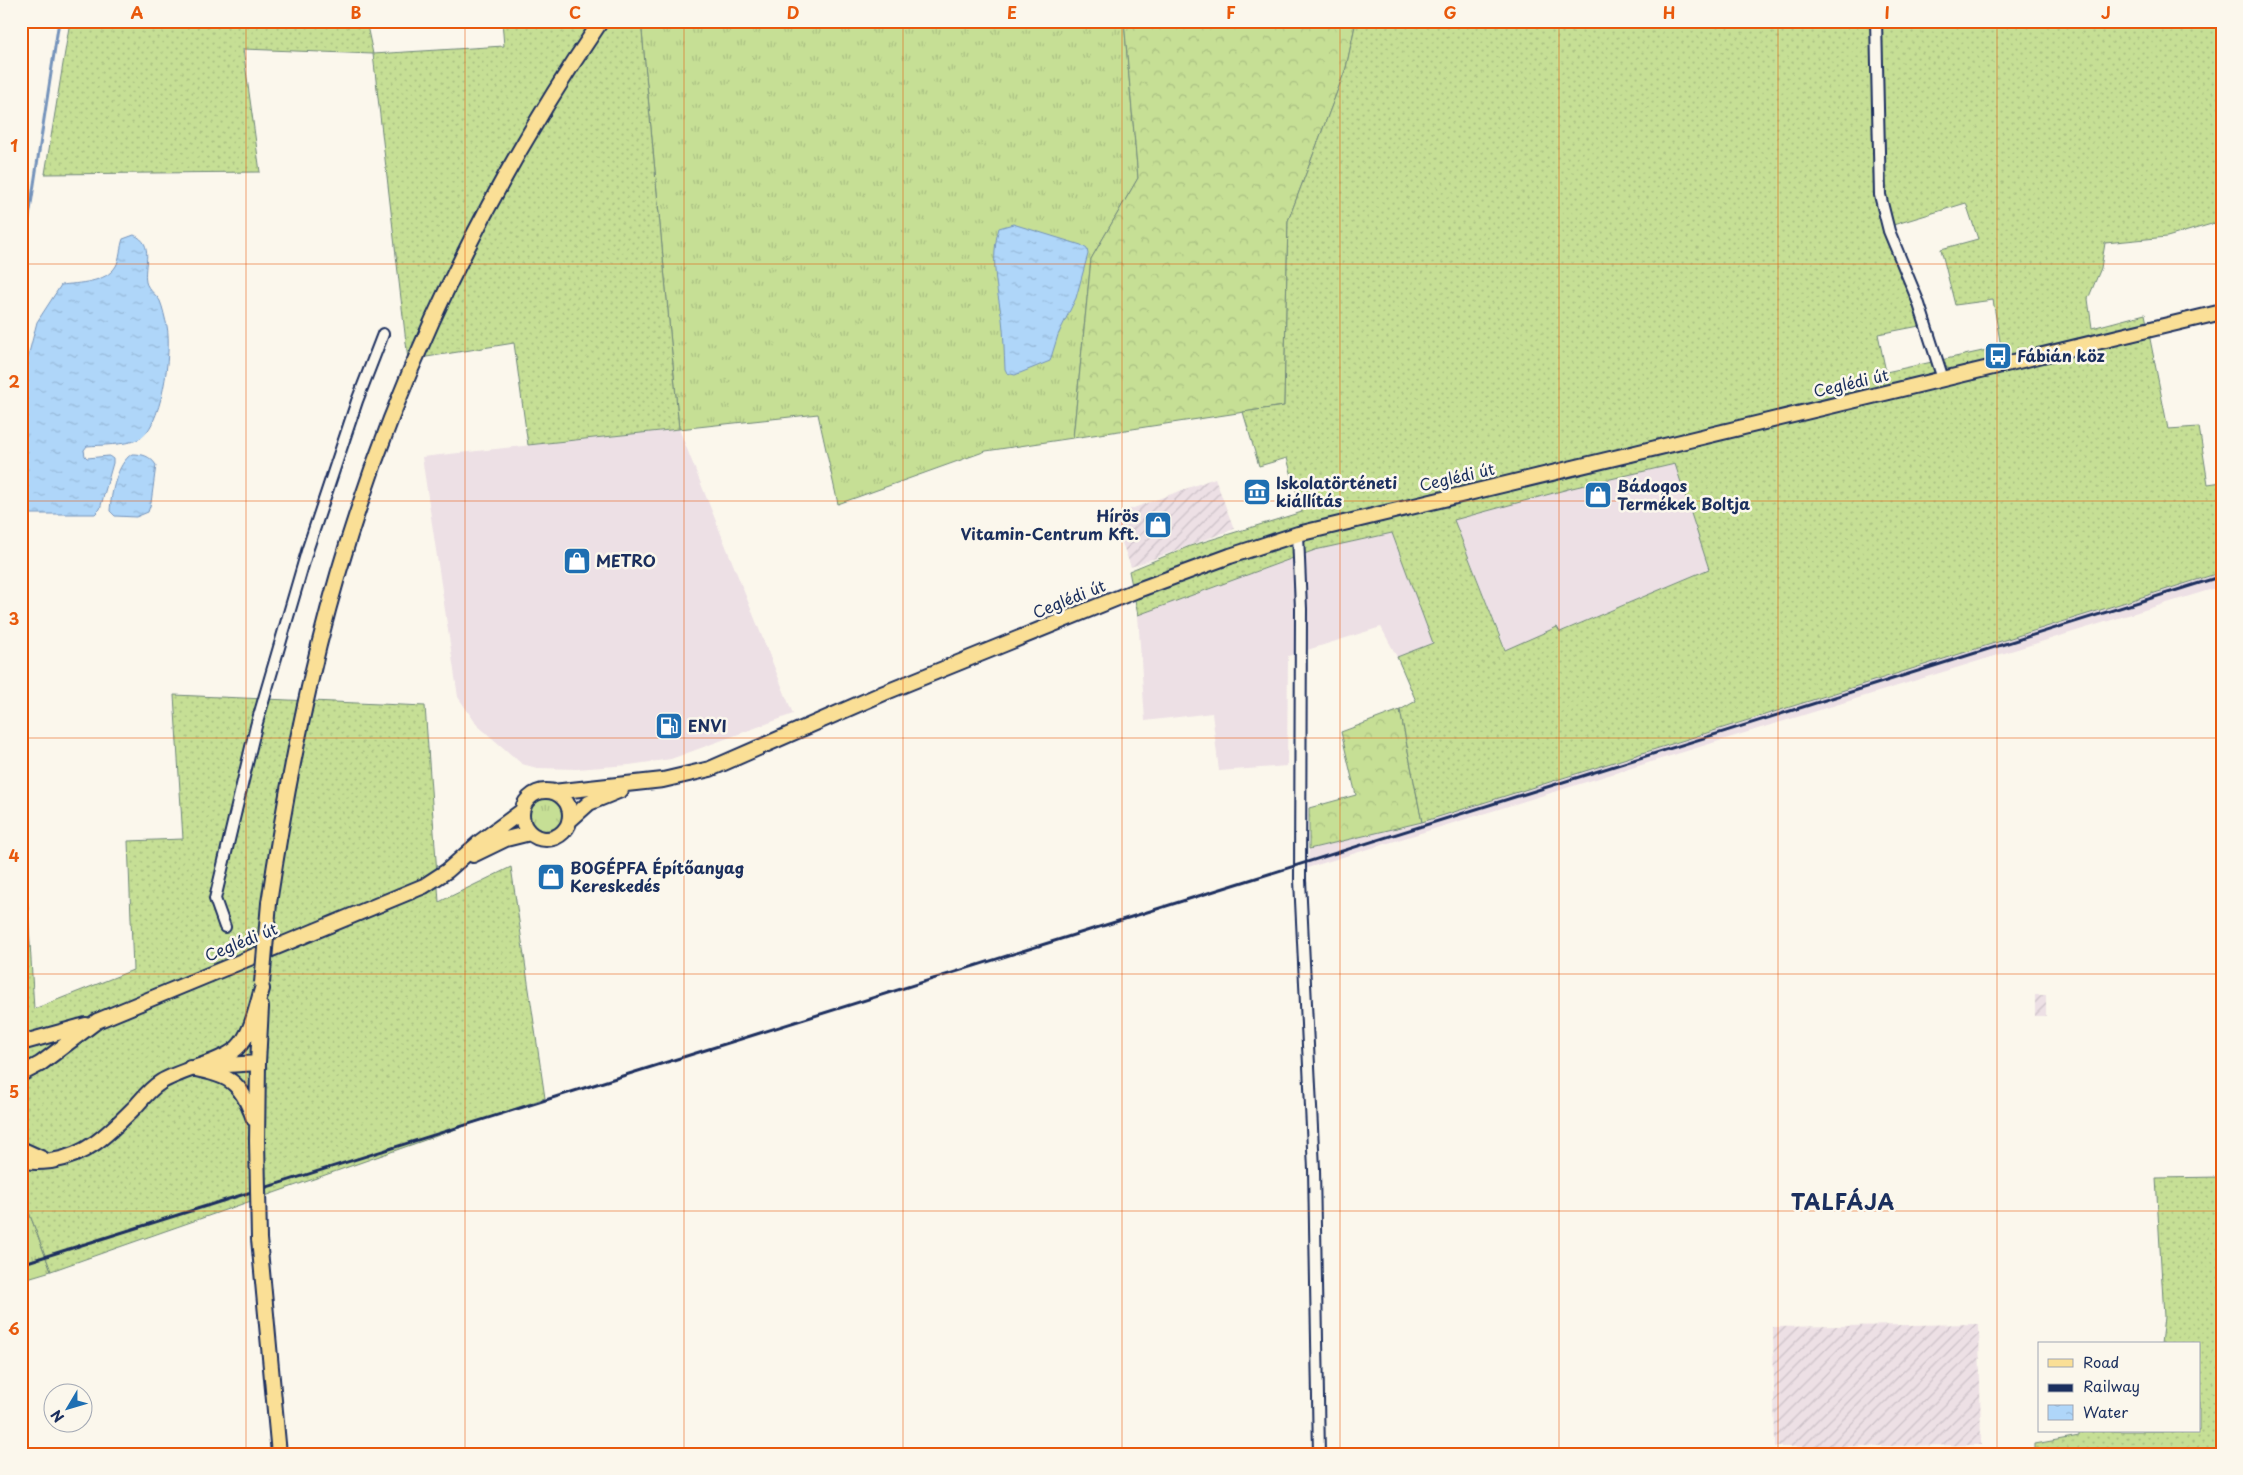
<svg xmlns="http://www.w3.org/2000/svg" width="2243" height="1475" font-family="'Playpen Sans',sans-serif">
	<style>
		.built { fill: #ede0e5 }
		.industrial { fill: url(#industrial-furrows) }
		.grass { fill: url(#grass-tufts); stroke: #70877a }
		.forest { fill: url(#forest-crowns); stroke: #70877a }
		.garden { fill: url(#garden-dots); stroke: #70877a; fill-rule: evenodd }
		.water { fill: url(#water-ripples); stroke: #7493bb }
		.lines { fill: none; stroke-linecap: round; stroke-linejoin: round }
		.stream { stroke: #7493bb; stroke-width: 3 }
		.minor-casing { stroke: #1b2f5e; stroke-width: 14 }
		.major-casing { stroke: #1b2f5e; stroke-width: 18 }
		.minor { stroke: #fbf7ec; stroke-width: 10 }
		.major { stroke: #fadf96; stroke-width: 14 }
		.rail { stroke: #1b2f5e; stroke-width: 3 }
		.major-bridge-casing { stroke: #1b2f5e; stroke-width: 18; stroke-linecap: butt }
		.major-bridge { stroke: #fadf96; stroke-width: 14 }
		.grid { fill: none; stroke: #e8590c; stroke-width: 1; stroke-opacity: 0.55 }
		.labels { text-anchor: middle; stroke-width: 5; stroke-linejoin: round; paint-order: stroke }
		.poi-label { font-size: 16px; font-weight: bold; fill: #1b2f5e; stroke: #fbf7ec; text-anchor: start }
		.street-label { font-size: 16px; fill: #1b2f5e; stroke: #fbf7ec }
		.district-label { font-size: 21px; font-weight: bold; letter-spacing: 1px; fill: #1b2f5e; stroke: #fbf7ec }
		.neatline { fill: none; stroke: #e8590c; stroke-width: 2 }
		.grid-label { font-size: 16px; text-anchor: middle; font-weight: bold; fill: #e8590c }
	</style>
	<defs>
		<pattern id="industrial-furrows" width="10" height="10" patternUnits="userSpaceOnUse" patternTransform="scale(1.25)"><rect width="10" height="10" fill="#ede0e5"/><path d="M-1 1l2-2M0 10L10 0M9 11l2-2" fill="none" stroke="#cbc0c7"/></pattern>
		<pattern id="grass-tufts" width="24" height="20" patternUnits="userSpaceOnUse" patternTransform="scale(1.25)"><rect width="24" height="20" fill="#c6df95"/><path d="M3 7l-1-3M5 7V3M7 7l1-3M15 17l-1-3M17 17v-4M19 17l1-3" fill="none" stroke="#aac083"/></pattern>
		<pattern id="forest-crowns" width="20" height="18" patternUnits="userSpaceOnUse" patternTransform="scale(1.25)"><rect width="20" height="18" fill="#c6df95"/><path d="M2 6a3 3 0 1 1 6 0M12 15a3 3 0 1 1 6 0" fill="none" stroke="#aac083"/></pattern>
		<pattern id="garden-dots" width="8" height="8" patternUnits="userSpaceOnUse" patternTransform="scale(1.25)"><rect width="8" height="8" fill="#c6df95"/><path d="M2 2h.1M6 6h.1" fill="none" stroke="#aac083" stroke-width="1.8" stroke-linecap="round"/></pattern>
		<pattern id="water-ripples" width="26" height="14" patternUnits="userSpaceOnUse" patternTransform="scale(1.25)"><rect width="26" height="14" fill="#afd6f9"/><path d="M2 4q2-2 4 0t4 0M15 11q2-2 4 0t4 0" fill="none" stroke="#96b8d8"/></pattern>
	</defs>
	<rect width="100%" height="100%" fill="#fbf7ec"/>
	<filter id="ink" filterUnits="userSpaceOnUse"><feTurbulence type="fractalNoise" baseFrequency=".02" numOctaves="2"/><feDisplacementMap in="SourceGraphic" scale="10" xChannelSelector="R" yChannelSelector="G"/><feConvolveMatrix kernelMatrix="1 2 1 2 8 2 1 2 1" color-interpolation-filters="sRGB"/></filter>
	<g filter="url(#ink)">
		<path class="built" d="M679 429 793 714 671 759 629 765 577 769 537 768 522 764 477 725 458 697 422 457Z
			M1675 464 1709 569 1559 632 1557 627 1506 650 1454 520 1572 488Z
			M1392 533 1433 643 1397 657 1381 627 1288 656 1287 766 1219 771 1212 713 1145 721 1138 615 1315 550Z
			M2222 572V586L1307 868 1309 849 1422 822Z"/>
		<path class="industrial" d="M1215 478 1234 529 1131 567 1112 516Z
			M2035 995H2046V1016H2035Z
			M1979 1324 1981 1445 1775 1447 1773 1327Z"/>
		<path class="grass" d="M641 21H1124L1138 178 1091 259 1073 438 986 451 838 504 818 414 679 429Z
			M527 815a19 19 0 1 1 38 0a19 19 0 1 1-38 0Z
			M21 1191 51 1271 21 1280Z"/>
		<path class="forest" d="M1124 21H1356L1346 68 1288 221 1284 406 1073 438 1091 259 1138 178Z
			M1400 710 1422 822 1309 849V808L1356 795 1341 732Z"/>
		<path class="garden" d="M70 21H366L373 54 504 46 502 21H641L679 429 528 445 514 343 408 360 373 54 243 49 260 172 45 174Z
			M1356 21H2222V221L2167 237 2105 243 2101 268 2088 299 2092 328 2145 314 2168 429 2199 427 2208 484 2222 482V572L1422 822 1400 710 1416 701 1397 657 1433 643 1392 533 1315 550 1138 615 1129 571 1190 546 1302 512 1287 458 1259 466 1243 412 1284 406 1288 221 1346 68ZM1966 203 1978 239 1941 249 1955 305 1993 300 2001 347 1886 372 1878 334 1930 324 1893 225ZM1675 464 1709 569 1560 632 1557 627 1505 650 1454 520 1572 488Z
			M174 695 425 706 439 902 511 867 545 1098 51 1271 21 1191V793L34 1009 133 970 128 841 183 839Z
			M2222 1177V1454H2035V1444L2079 1436V1431H2199V1344H2161L2164 1317 2156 1178Z"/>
		<path class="water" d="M1013 224 1081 245 1087 249 1088 254 1076 298 1058 335 1050 361 1015 375 1007 373 1005 369C1004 352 1004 335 1002 319 997 289 990 258 999 228Z
			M134 235C155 244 143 265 146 282 148 290 156 294 160 301 163 308 165 319 167 326 172 350 162 431 137 440 124 445 101 445 87 446L84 450 85 456 87 458 109 456 113 459V463L100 509 95 514H21V384L37 322 61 285C78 283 106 283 116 266 120 259 120 247 123 239Z
			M132 454C143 454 150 456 156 465L151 503 148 512 136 517 115 516 110 511C111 494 117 463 132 454Z"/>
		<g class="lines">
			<path class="stream" d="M21 257 27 230 59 21"/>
			<g class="minor-casing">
				<path id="minor" d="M1876 21 1880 195 1889 231 1918 301 1943 379
					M1298 534 1301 609 1300 880 1314 1169 1319 1454
					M225 927 215 899 256 726 308 548 357 401 383 334"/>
			</g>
			<g class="major-casing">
				<path id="major" d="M522 815a24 24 0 1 1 48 0a24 24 0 1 1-48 0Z
					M553 792 663 780 710 769 884 693 1135 591 1230 556 1298 534 2222 312
					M569 821 589 803 621 790
					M473 855 506 839 530 833
					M269 903C282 816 298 730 319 645 374 423 472 210 601 21
					M21 1043 86 1025
					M211 1066 258 1063
					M190 1068C230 1076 239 1079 254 1119
					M21 1074 40 1064 97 1021 424 886 447 871 480 842 522 811
					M257 1141 258 1063 261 1007
					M21 1149 43 1159
					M21 1160C30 1163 42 1162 51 1161 88 1156 111 1131 136 1106 143 1098 151 1088 161 1082 182 1069 220 1063 237 1048 252 1034 256 1008 262 989
					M259 1239 279 1454"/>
			</g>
			<use href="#minor" class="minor"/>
			<use href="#major" class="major"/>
			<path class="rail" d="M21 1264 2222 576"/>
			<g class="major-bridge-casing">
				<path id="major-bridge" d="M262 983 269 903
					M257 1141 259 1239"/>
			</g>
			<use href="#major-bridge" class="major-bridge"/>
		</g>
	</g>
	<path class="grid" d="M246 21V1454M465 21V1454M684 21V1454M903 21V1454M1122 21V1454M1340 21V1454M1559 21V1454M1778 21V1454M1997 21V1454M21 264H2222M21 501H2222M21 738H2222M21 974H2222M21 1211H2222"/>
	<defs>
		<g id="bus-square" transform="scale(1.4375)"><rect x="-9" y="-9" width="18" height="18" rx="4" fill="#1f6fb2" stroke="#fbf7ec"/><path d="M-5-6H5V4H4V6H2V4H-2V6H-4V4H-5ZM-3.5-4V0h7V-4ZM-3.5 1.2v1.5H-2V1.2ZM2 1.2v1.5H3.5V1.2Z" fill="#fff"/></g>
		<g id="museum-square" transform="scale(1.4375)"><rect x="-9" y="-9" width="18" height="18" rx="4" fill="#1f6fb2" stroke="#fbf7ec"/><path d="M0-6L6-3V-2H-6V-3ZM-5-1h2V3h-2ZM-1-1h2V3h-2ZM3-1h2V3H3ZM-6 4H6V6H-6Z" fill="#fff"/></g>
		<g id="shop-square" transform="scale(1.4375)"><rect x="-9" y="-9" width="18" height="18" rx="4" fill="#1f6fb2" stroke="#fbf7ec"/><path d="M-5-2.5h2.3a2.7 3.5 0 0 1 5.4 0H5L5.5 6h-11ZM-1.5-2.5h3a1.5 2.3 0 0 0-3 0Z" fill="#fff"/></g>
		<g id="fuel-square" transform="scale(1.4375)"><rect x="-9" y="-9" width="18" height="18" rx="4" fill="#1f6fb2" stroke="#fbf7ec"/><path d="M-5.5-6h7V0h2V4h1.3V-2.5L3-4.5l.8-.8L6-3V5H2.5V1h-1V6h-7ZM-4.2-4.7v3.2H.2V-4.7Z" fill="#fff"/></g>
	</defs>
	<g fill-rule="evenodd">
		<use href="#bus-square" x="1998" y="356"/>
		<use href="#museum-square" x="1257" y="492"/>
		<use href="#shop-square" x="1598" y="495"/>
		<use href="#shop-square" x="1158" y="525"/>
		<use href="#shop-square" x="577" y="561"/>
		<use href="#fuel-square" x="669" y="726"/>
		<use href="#shop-square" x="551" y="877"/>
	</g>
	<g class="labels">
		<g class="poi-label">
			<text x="2017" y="362">Fábián köz</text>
			<text x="1276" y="489">Iskolatörténeti<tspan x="1276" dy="18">kiállítás</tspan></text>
			<text x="1617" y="492">Bádogos<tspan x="1617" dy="18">Termékek Boltja</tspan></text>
			<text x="1139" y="522" text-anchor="end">Hírös<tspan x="1139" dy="18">Vitamin-Centrum Kft.</tspan></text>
			<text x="596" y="567">METRO</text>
			<text x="688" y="732">ENVI</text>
			<text x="570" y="874">BOGÉPFA Építőanyag<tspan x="570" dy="18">Kereskedés</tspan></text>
		</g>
		<g class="street-label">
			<text transform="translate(1851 383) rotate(-13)" y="6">Ceglédi út</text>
			<text transform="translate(1457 477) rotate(-13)" y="6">Ceglédi út</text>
			<text transform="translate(1069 599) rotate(-22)" y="6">Ceglédi út</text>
			<text transform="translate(241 942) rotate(-22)" y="6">Ceglédi út</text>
		</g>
		<g class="district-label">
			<text x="1843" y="1210">TALFÁJA</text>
		</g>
	</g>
	<rect width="2243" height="1475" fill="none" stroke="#fbf7ec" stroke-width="55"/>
	<rect x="2038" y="1342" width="162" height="90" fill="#fbf7ec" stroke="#a1a7b3"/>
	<rect x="2048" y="1359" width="25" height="8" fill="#fadf96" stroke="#a1a7b3"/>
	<text x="2083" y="1368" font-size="15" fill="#1b2f5e">Road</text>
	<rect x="2048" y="1384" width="25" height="8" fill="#1b2f5e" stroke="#a1a7b3"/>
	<text x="2083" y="1392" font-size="15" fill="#1b2f5e">Railway</text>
	<rect x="2048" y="1405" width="25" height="15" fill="url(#water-ripples)" stroke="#a1a7b3"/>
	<text x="2083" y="1418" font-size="15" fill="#1b2f5e">Water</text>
	<g transform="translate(68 1408) rotate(232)"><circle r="24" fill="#fbf7ec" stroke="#a1a7b3"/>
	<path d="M0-4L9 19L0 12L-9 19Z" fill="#1f6fb2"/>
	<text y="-8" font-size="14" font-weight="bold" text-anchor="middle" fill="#1b2f5e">N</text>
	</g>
	<rect x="28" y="28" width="2188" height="1420" class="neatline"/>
	<g class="grid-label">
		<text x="137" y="19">A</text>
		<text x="356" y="19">B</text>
		<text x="575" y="19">C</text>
		<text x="793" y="19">D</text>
		<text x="1012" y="19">E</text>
		<text x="1231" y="19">F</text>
		<text x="1450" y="19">G</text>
		<text x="1669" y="19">H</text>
		<text x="1887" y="19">I</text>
		<text x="2106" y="19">J</text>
		<text x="14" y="152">1</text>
		<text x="14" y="388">2</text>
		<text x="14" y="625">3</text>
		<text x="14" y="862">4</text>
		<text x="14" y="1098">5</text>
		<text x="14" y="1335">6</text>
	</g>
</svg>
